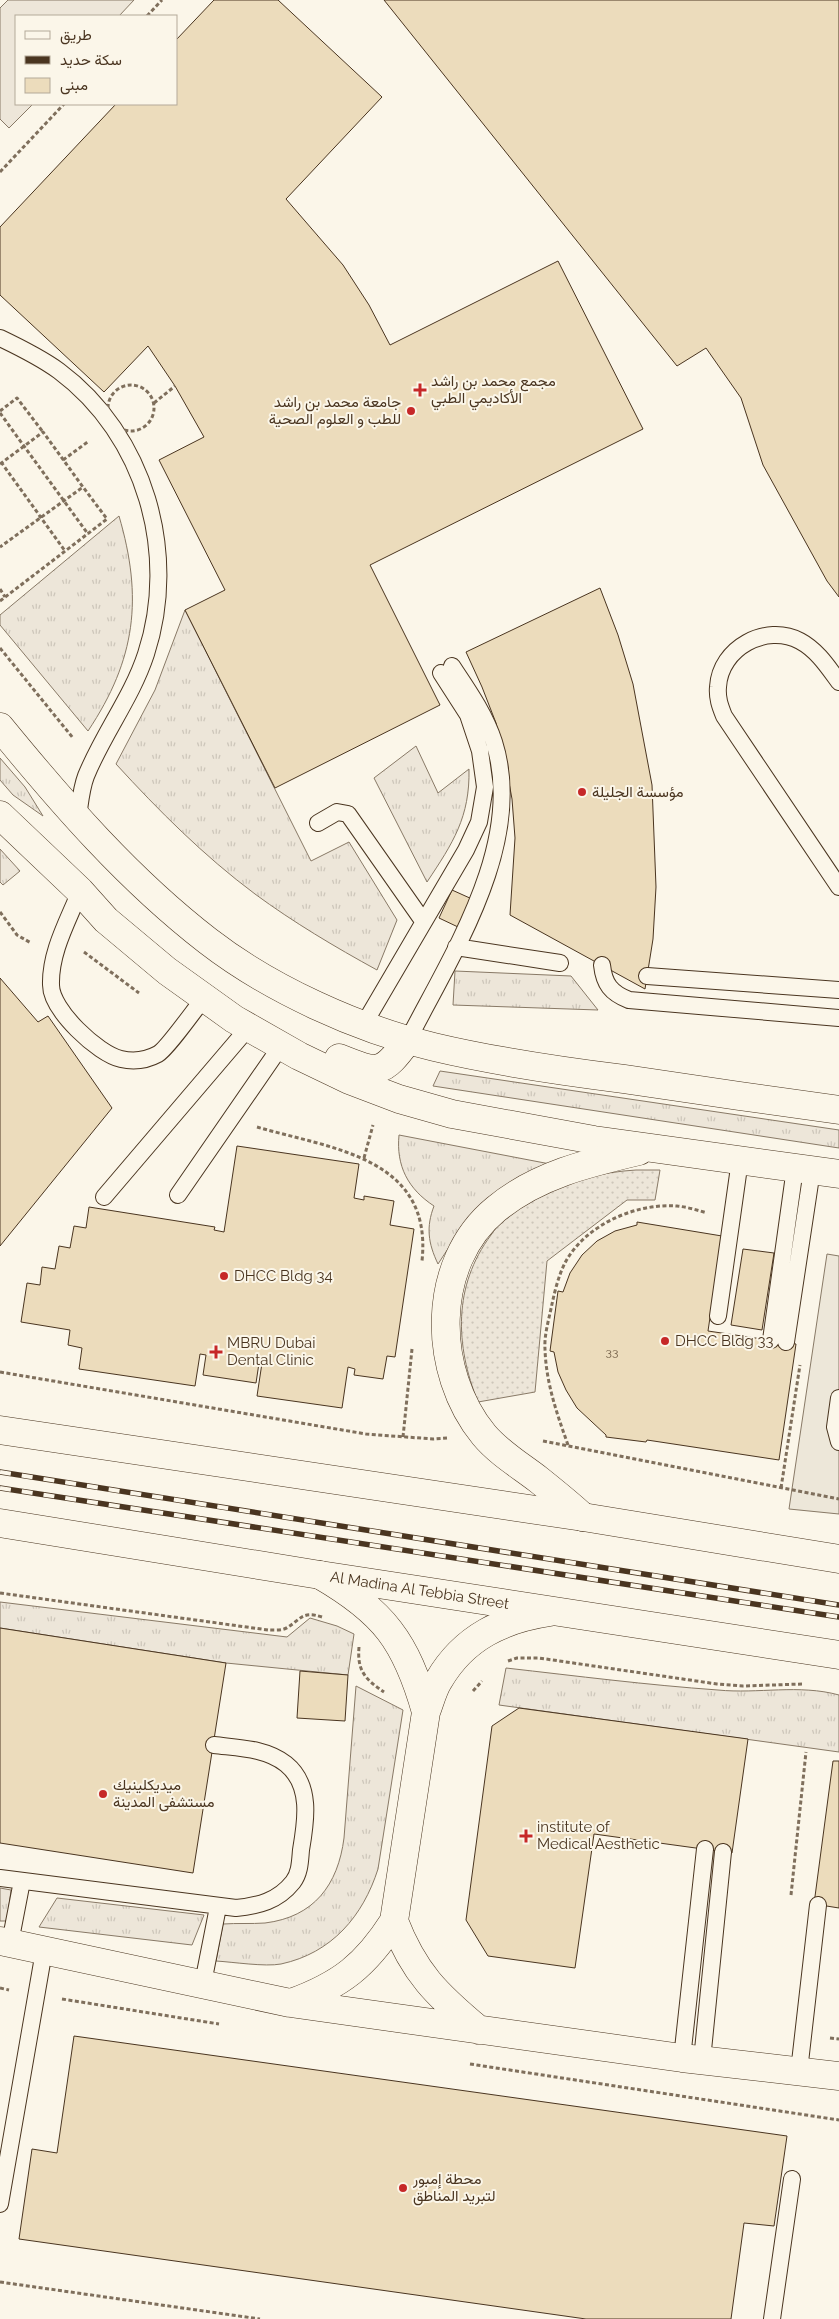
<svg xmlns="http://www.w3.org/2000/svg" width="839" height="2319" font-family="Raleway,Vazirmatn,sans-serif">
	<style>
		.grass { fill: url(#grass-tufts); stroke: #887966 }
		.garden { fill: url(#garden-dots); stroke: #887966 }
		.pitch { fill: #ede6d9; stroke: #887966 }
		.parking { fill: #ede7d9; stroke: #887966 }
		.building { fill: #ecdcbc; stroke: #4a3520 }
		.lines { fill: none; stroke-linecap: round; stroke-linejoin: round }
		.lane-casing { stroke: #4a3520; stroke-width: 18 }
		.street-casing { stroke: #4a3520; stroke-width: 29 }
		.secondary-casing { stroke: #4a3520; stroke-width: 29 }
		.path { stroke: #7f6f5c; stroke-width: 3; stroke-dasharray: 4 2.5; stroke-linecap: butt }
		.lane { stroke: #fbf6e9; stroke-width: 16 }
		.street { stroke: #fbf6e9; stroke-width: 28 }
		.secondary { stroke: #fbf6e9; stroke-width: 28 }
		.rail-casing { stroke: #4a3520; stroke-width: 5.5 }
		.rail { stroke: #fbf6e9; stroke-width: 4; stroke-dasharray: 11; stroke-linecap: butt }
		.poi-dot { fill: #c62828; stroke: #fbf6e9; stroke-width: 2 }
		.labels { text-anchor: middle; stroke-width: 4; stroke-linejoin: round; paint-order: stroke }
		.number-label { font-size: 12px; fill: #725f47 }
		.poi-label { font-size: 15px; fill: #4a3520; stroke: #fbf6e9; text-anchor: start }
		.street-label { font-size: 15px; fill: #4a3520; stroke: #fbf6e9 }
	</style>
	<defs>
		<pattern id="grass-tufts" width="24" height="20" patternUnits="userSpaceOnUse" patternTransform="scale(1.25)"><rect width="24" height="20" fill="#ede6d9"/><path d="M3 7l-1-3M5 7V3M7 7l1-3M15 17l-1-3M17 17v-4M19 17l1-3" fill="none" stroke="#cdc6ba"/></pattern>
		<pattern id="garden-dots" width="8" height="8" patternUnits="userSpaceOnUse" patternTransform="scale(1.25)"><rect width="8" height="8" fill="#ede6d9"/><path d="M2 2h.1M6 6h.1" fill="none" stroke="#cdc6ba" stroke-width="1.8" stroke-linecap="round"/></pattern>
	</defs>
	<rect width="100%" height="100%" fill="#fbf6e9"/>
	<path class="grass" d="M119 516C143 598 136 659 88 731L0 625V615Z
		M185 610 311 861 349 842 397 920 377 970C335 947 293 922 255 894 204 856 159 811 116 764L155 690Z
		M416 746 438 793 469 769C470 817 453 843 427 882L374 778Z
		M0 758 25 787 43 816 13 795 0 780Z
		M0 849 20 871 3 885 0 882Z
		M455 971 571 976 598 1010 453 1005Z
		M440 1071 839 1130V1148L433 1086Z
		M399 1135 550 1164 455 1238 438 1264C428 1243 426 1227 434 1206 408 1189 396 1166 399 1135Z
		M0 1602 287 1637 310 1618 337 1626 354 1634 348 1675 226 1663 0 1628Z
		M506 1668C577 1676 647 1685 718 1690 758 1694 799 1684 839 1695V1752L499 1705Z
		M356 1686 403 1710 378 1869C363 1916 332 1953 281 1964 265 1967 233 1962 216 1961L223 1924C237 1923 251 1924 265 1923 314 1917 338 1885 344 1838Z
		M0 1888 11 1890 7 1921H0Z
		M57 1898 204 1915 192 1945 39 1927Z"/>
	<path class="garden" d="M636 1170H660L655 1200H627L547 1261 535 1392 478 1402C455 1345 453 1286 491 1235 498 1225 507 1214 517 1207 523 1202 531 1200 537 1196 569 1181 601 1172 636 1170Z"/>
	<path class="pitch" d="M8 0H134L119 16H16V104H33L9 128 0 119V8Z"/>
	<path class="parking" d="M827 1254 839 1256V1514L789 1509Z"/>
	<path class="building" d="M214 0H278L382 97 286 199 343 265 369 305 390 345 558 261 643 429 370 565 440 705 275 788 185 610 225 590 159 460 204 437 175 386 148 346 104 392 0 295V227L116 104H176V40Z
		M384 0H839V597L827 581 763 465 741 398 706 348 677 366Z
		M600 588 618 635 633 684 652 785 656 887 653 939 645 989 510 915 515 838 512 799 505 761 496 723 482 687 466 652Z
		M452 890 472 899 458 927 439 918Z
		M0 978 38 1022 48 1016 112 1108 0 1246Z
		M237 1146 359 1164 354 1198 364 1200V1196L394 1201 390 1225 414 1229 395 1357 387 1356 383 1379 354 1375 355 1369 348 1367 342 1408 257 1396 262 1363H259L256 1383 203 1375 206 1355 200 1354 195 1386 79 1369 82 1348 68 1345 70 1330 21 1322 27 1283 40 1285 42 1267 55 1269 59 1246 70 1248 74 1226 86 1228 89 1207 215 1227 214 1230 224 1232Z
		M637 1222 722 1236 708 1331 796 1344 779 1460 647 1440 646 1442 606 1437V1435L577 1408 566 1390 558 1372 554 1352 550 1351 558 1291 563 1292 570 1273 582 1255 597 1241 615 1231 637 1225Z
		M743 1249 774 1253 762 1330 731 1325Z
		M0 1628 226 1663 193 1873 0 1843Z
		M300 1671 348 1675 345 1721 297 1718Z
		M519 1708 748 1739 732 1853 594 1834 575 1968 488 1956 466 1920 492 1726Z
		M833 1761H839V1908L814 1904Z
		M74 2036 787 2136 774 2226 744 2223 731 2319H586L19 2239 32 2149 57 2153Z"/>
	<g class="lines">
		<g class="lane-casing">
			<path id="lane" d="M0 338C21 348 41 358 59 371 145 435 179 553 146 654 132 697 103 734 86 776 81 789 80 804 78 817
				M839 682C828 667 817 650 800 641 766 623 720 648 718 687 717 698 720 706 724 716L839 887
				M318 823 337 812 348 814 423 921
				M80 891C68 921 50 952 51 985 51 1010 98 1054 121 1059 134 1062 147 1060 158 1054 167 1049 195 1009 204 998
				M456 947 560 963
				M602 965C604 984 611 993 629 1000L839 1018
				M647 976 839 990
				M364 1024 466 850 479 822 485 787 480 751 468 715 441 673
				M408 1040C452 954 526 842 494 742 485 714 468 690 452 666
				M178 1195 281 1046
				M104 1197 249 1027
				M718 1316 740 1160
				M771 1340 795 1168
				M786 1342 812 1170
				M839 1398 835 1427 839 1442
				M0 1878 236 1908C258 1906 278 1901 293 1882 300 1873 300 1861 301 1850 306 1821 312 1785 286 1764 266 1748 238 1748 214 1745
				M10 1943 22 1881
				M203 1983 218 1907
				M682 2058 705 1849
				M702 2060 723 1852
				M799 2071 818 1905
				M0 2204 44 1951
				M772 2319 792 2179"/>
		</g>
		<g class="street-casing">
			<path id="street" d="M320 1575C384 1612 406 1641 426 1712
				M394 1921C414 1973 437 1995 479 2030
				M0 1941 290 2003 682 2058 839 2076
				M291 2003C341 1985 366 1965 394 1921L426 1712C430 1702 433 1689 439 1680 464 1637 503 1619 550 1612"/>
		</g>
		<g class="secondary-casing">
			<g id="secondary">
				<path d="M0 727C63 804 129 880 208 941 270 989 358 1029 434 1047 497 1062 560 1071 624 1079 696 1090 767 1100 839 1110"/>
				<path d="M0 815 80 891 106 920 167 971 234 1019 299 1056 349 1080 399 1099 452 1114 594 1140 839 1174"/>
				<path d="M339 1058C379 1074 382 1075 408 1040"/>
				<path d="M0 1430 583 1517 839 1559"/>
				<path d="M583 1517C569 1504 554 1492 539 1480 521 1466 499 1453 484 1435 432 1372 430 1263 496 1209 537 1175 588 1163 639 1151"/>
				<path id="s1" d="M0 1523 320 1575 839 1655"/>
			</g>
		</g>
		<path class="path" d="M147 16 162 0
			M0 172 64 104
			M108 408a23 23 0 1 1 46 0a23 23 0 1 1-46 0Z
			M154 403 175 386
			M0 411 17 398 43 432
			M0 413 88 534
			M63 460 89 441
			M1 462 65 551
			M0 464 43 432 83 487 0 547
			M0 589 5 597
			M0 601 107 519 83 487
			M0 648 73 738
			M0 912 17 935 31 943
			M84 952 139 993
			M257 1127C332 1149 433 1157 422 1261
			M364 1158 373 1125
			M0 1372 366 1434 433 1439 447 1438
			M403 1437 412 1349
			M543 1441 839 1499
			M568 1445C557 1414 546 1383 545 1349 544 1335 549 1319 552 1304 555 1290 559 1274 566 1261 587 1224 636 1203 677 1206 687 1207 697 1210 707 1213
			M781 1488 800 1365
			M0 1593 268 1630C274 1630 283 1631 288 1627 302 1618 303 1611 322 1617
			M359 1647C357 1671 365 1679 384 1692
			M508 1661 517 1658H539L717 1684 743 1686 802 1684
			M473 1691 482 1681
			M791 1895 806 1752
			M0 1988 9 1990
			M62 1999 219 2024
			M830 2038 839 2039
			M470 2064 839 2120
			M0 2282 260 2319"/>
		<use href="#lane" class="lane"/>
		<use href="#street" class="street"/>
		<use href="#secondary" class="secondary"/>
		<g class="rail-casing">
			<path id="rail" d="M0 1472 839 1605
				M0 1488 839 1617"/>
		</g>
		<use href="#rail" class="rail"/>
	</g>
	<g class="poi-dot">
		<path d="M417.5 382.5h5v5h5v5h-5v5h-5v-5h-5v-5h5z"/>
		<circle cx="411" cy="411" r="5"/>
		<circle cx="582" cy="792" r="5"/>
		<circle cx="224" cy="1276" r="5"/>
		<circle cx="665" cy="1341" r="5"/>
		<path d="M213.5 1344.5h5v5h5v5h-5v5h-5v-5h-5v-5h5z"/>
		<circle cx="103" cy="1794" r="5"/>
		<path d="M523.5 1828.5h5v5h5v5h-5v5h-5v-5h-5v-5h5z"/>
		<circle cx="403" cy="2188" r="5"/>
	</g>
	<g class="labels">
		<g class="number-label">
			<text x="612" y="1356">33</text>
		</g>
		<g class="poi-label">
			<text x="431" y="386">مجمع محمد بن راشد<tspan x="431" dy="17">الأكاديمي الطبي</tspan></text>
			<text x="401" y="407" text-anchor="end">جامعة محمد بن راشد<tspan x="401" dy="17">للطب و العلوم الصحية</tspan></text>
			<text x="592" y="797">مؤسسة الجليلة</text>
			<text x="234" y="1281">DHCC Bldg 34</text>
			<text x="675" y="1346">DHCC Bldg 33</text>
			<text x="227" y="1348">MBRU Dubai<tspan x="227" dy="17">Dental Clinic</tspan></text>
			<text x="113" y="1790">ميديكلينيك<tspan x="113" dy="17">مستشفى المدينة</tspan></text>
			<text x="537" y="1832">institute of<tspan x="537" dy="17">Medical Aesthetic</tspan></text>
			<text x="413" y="2184">محطة إمبور<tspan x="413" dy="17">لتبريد المناطق</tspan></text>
		</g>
		<g class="street-label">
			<text dy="5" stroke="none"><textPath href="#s1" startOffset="425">Al Madina Al Tebbia Street</textPath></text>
		</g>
	</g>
	<rect x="15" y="15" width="162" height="90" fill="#fbf6e9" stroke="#b4a999"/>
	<rect x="25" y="31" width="25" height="8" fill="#fbf6e9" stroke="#b4a999"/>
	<text x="60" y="40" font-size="15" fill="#4a3520">طريق</text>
	<rect x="25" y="56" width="25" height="8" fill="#4a3520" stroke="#b4a999"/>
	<text x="60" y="65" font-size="15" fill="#4a3520">سكة حديد</text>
	<rect x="25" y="78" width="25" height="15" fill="#ecdcbc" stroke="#b4a999"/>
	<text x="60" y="90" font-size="15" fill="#4a3520">مبنى</text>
</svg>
